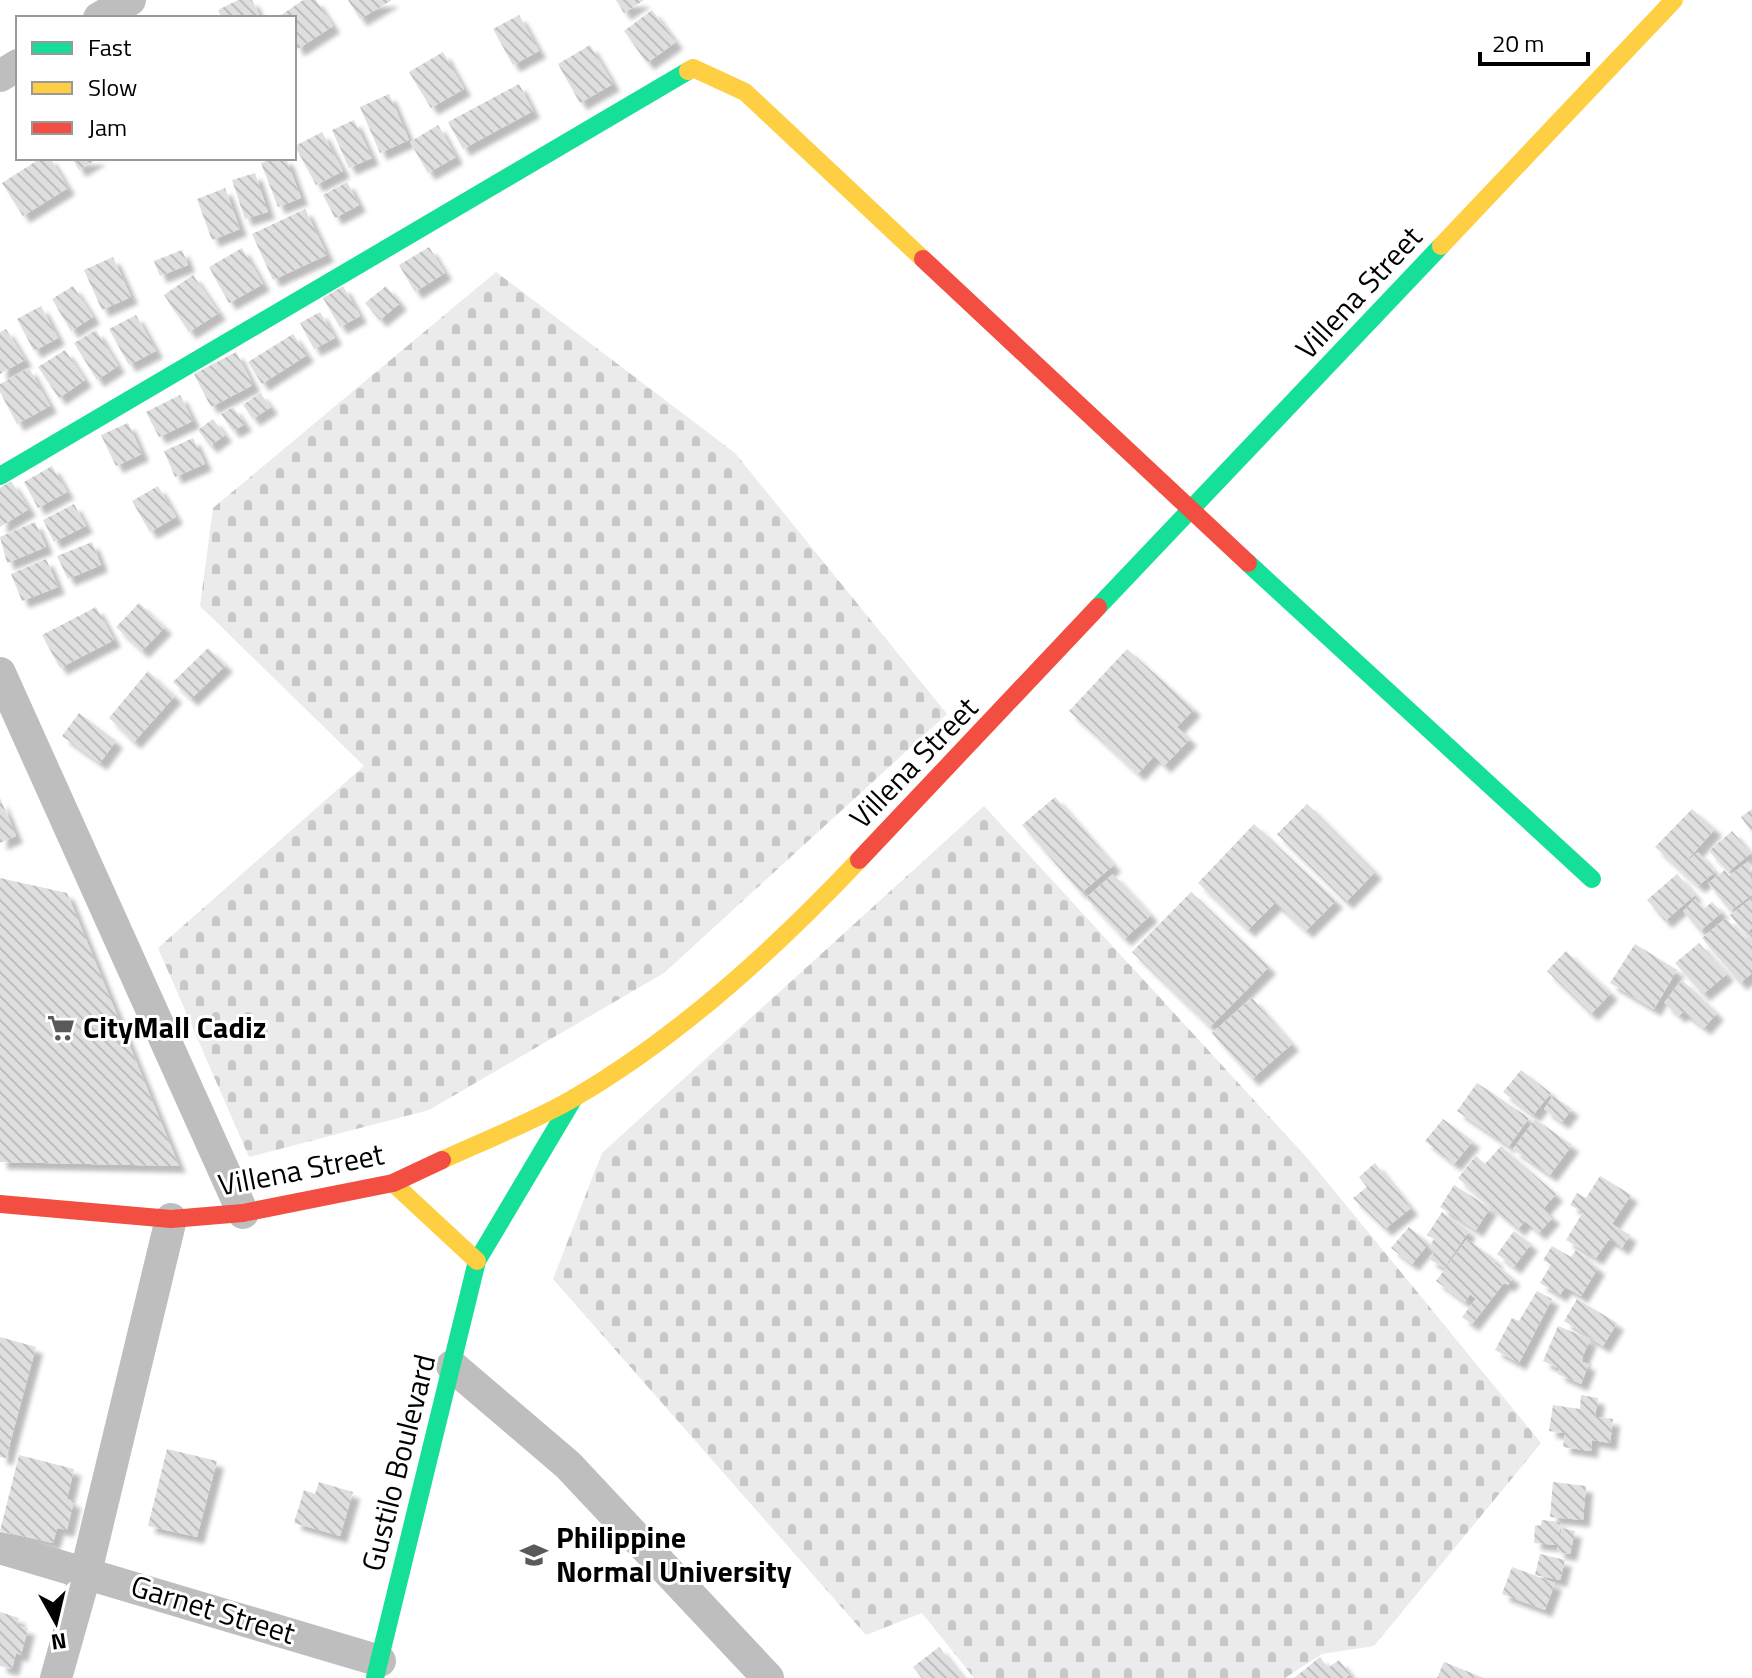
<svg xmlns="http://www.w3.org/2000/svg" width="1752" height="1678" font-family="'Titillium Web',sans-serif">
	<style>
		.cemetery { fill: url(#cemetery-stones) }
		.building { fill: url(#building-back-hatch); filter: url(#shadow) }
		.lines { fill: none; stroke-linecap: round; stroke-linejoin: round }
		.street { stroke: #bebebe; stroke-width: 32 }
		.fast { stroke: #16e098; stroke-width: 18 }
		.slow { stroke: #ffcf43; stroke-width: 18 }
		.jam { stroke: #f24e42; stroke-width: 18 }
		.labels { text-anchor: middle; stroke-width: 6; stroke-linejoin: round; paint-order: stroke }
		.street-label { font-size: 30px; fill: #000; stroke: #fff }
		.poi-label { font-size: 30px; font-weight: bold; fill: #000; stroke: #fff; text-anchor: start }
	</style>
	<defs>
		<pattern id="cemetery-stones" width="16" height="16" patternUnits="userSpaceOnUse" patternTransform="scale(2)"><rect width="16" height="16" fill="#ebebeb"/><path d="M2 7V4a2 2 0 0 1 4 0v3zM10 15v-3a2 2 0 0 1 4 0v3z" fill="#c8c8c8"/></pattern>
		<pattern id="building-back-hatch" width="6" height="6" patternUnits="userSpaceOnUse" patternTransform="scale(2)"><rect width="6" height="6" fill="#dfdfdf"/><path d="M-1 5l2 2M0 0l6 6M5-1l2 2" fill="none" stroke="#bebebe"/></pattern>
		<filter id="shadow"><feDropShadow dx="7" dy="7" stdDeviation="2" flood-color="#0004"/></filter>
	</defs>
	<rect width="100%" height="100%" fill="#fff"/>
	<path class="cemetery" d="M496 272 735 453 947 714 664 973 429 1110 249 1157 158 948 364 766 200 606 213 508Z
		M984 806 1309 1160 1541 1443 1374 1646 1322 1654 1285 1678H974L922 1613 866 1635 553 1279 602 1153Z"/>
	<path class="building" d="M238 0H252L261 18H222L218 10Z
		M303 0H316L333 26 298 49 294 44V18H277Z
		M348 0H392L360 19Z
		M616 0H644L624 13Z
		M652 10 676 42 647 63 624 31Z
		M519 15 539 51 513 65 493 29Z
		M590 45 613 84 580 103 558 64Z
		M443 52 464 89 431 108 409 72Z
		M519 84 533 111 463 149 448 122Z
		M389 94 409 140 380 153 360 107Z
		M354 120 372 158 349 168 332 130Z
		M438 125 456 157 428 173 410 142Z
		M322 132 343 171 316 185 295 146Z
		M41 158H50L68 188 23 216 2 183Z
		M72 158H99L79 170Z
		M275 158H286L301 198 278 207 261 163Z
		M255 173 268 212 245 219 232 180Z
		M347 182 359 205 335 218 323 195Z
		M225 188 240 229 212 240 197 199Z
		M305 209 327 255 273 280 252 234Z
		M429 247 445 273 415 292 399 265Z
		M242 248 263 284 229 303 209 267Z
		M182 250 188 265 160 276 154 261Z
		M113 257 131 297 102 310 84 270Z
		M193 275 219 313 189 332 164 295Z
		M73 286 93 317 71 331 52 299Z
		M343 286 360 316 340 327 323 298Z
		M386 286 400 303 380 320 365 303Z
		M41 306 58 338 34 351 17 319Z
		M320 312 335 338 314 349 300 323Z
		M136 315 156 351 129 365 109 329Z
		M6 329 25 360 0 374V332Z
		M96 330 118 366 97 380 74 343Z
		M293 334 307 355 262 384 248 362Z
		M65 350 85 380 59 398 38 367Z
		M236 352 253 385 211 407 194 374Z
		M29 368 50 406 17 424 0 392V384Z
		M260 393 271 407 253 419 243 405Z
		M180 395 193 421 159 437 146 412Z
		M233 407 245 424 233 431 221 414Z
		M213 419 225 435 210 446 198 430Z
		M128 423 142 454 116 466 101 435Z
		M193 438 205 464 175 477 164 451Z
		M52 466 67 492 38 508 24 482Z
		M11 481 29 509 0 527V488Z
		M158 486 176 517 150 532 132 501Z
		M74 504 86 526 54 542 43 520Z
		M35 522 46 547 7 563 0 537Z
		M92 542 101 565 68 579 57 556Z
		M46 559 58 587 22 601 11 574Z
		M139 603 165 627 142 651 116 627Z
		M96 607 114 640 60 668 42 635Z
		M208 648 226 665 191 699 173 682Z
		M1127 649 1194 709 1177 727 1190 739 1164 766 1154 756 1138 774 1069 711Z
		M148 671 175 696 134 742 109 718Z
		M79 713 116 741 100 763 62 736Z
		M1055 797 1114 865 1081 893 1022 825Z
		M0 798 16 836 0 843Z
		M1307 804 1375 872 1346 902 1277 834Z
		M1692 809 1715 829 1682 866 1698 852 1715 872 1698 886 1655 847Z
		M1752 809V832L1741 817Z
		M1254 824 1336 901 1306 931 1275 903 1248 930 1198 883Z
		M1732 831 1751 853 1728 872 1709 851Z
		M1750 860 1752 895 1730 911 1708 883 1725 870 1729 876Z
		M1113 874 1151 915 1124 939 1086 898Z
		M1677 874 1695 895 1665 921 1647 900Z
		M0 878 67 893 179 1166 0 1162Z
		M1191 892 1269 967 1210 1027 1132 952Z
		M1752 898V928L1745 933 1730 915Z
		M1695 899 1704 909 1712 902 1722 912 1700 931 1683 911Z
		M1726 918 1745 939 1752 933V973L1740 983 1702 938Z
		M1699 943 1727 974 1703 994 1675 963Z
		M1635 944 1677 970 1654 1009 1610 983Z
		M1566 951 1611 993 1591 1014 1547 971Z
		M1682 980 1717 1013 1704 1028 1683 1012 1679 1016 1664 1003Z
		M1252 998 1292 1044 1252 1079 1212 1033Z
		M1521 1070 1551 1093 1533 1115 1503 1092Z
		M1477 1083 1529 1118 1509 1146 1457 1111Z
		M1553 1096 1572 1109 1562 1122 1544 1109Z
		M1443 1119 1473 1141 1454 1164 1425 1141Z
		M1535 1119 1572 1145 1550 1175 1513 1149Z
		M1501 1146 1556 1194 1543 1209 1553 1217 1539 1233 1525 1221 1518 1229 1458 1178 1476 1156 1485 1164Z
		M1375 1163 1411 1208 1385 1229 1353 1198 1367 1187 1359 1177Z
		M1600 1176 1631 1195 1612 1224 1630 1235 1622 1248 1609 1239 1596 1258 1566 1240 1583 1212 1570 1205 1577 1193 1586 1198Z
		M1454 1185 1490 1208 1476 1230 1440 1207Z
		M1442 1212 1469 1231 1444 1268 1429 1259 1434 1253 1428 1249 1434 1239 1427 1235Z
		M1409 1227 1429 1243 1412 1264 1391 1248Z
		M1514 1231 1531 1244 1514 1267 1497 1254Z
		M1467 1239 1496 1260 1494 1263 1513 1278 1508 1285 1504 1283 1472 1324 1462 1317 1476 1299 1470 1294 1465 1302 1436 1281Z
		M1552 1246 1571 1257 1576 1250 1598 1268 1581 1296 1565 1287 1560 1295 1540 1283 1551 1265 1543 1260Z
		M1537 1291 1552 1299 1519 1363 1495 1350 1512 1318 1519 1321Z
		M1577 1299 1617 1323 1603 1346 1564 1321Z
		M1558 1326 1590 1339 1583 1356V1362L1589 1364 1581 1384 1558 1374 1560 1369 1543 1361Z
		M0 1337 36 1347 6 1458 0 1457Z
		M1581 1395 1598 1398 1595 1417 1613 1419 1610 1443 1592 1440 1591 1451 1563 1447 1565 1433 1549 1431 1553 1405 1580 1409Z
		M167 1449 217 1461 197 1537 148 1526Z
		M19 1455 74 1469 67 1499 74 1501 67 1530 57 1528 53 1543 0 1531Z
		M319 1482 353 1492 340 1536 294 1523 304 1490 315 1494Z
		M1553 1482 1586 1486 1583 1520 1550 1517Z
		M1542 1520 1560 1522 1558 1545 1562 1528 1575 1531 1570 1554 1557 1552 1558 1545 1534 1543 1535 1526 1541 1525Z
		M1540 1554 1565 1560 1560 1580 1535 1575Z
		M1512 1567 1555 1583 1545 1610 1502 1594Z
		M0 1612 19 1618 17 1626 28 1628 21 1655 16 1653 12 1669 0 1666Z
		M939 1647 963 1678H922L913 1667Z
		M1320 1657 1328 1668 1339 1660 1350 1674 1346 1678H1294Z
		M1444 1662 1484 1678H1437Z"/>
	<g class="lines">
		<path class="street" d="M99 18 130 0
			M0 76 18 65
			M0 673 243 1213
			M452 1366 568 1465 768 1678
			M0 1548 380 1661
			M56 1678 86 1572 171 1219"/>
		<path class="fast" d="M0 476 688 71
			M1248 563 1592 879
			M1098 607 1441 246
			M375 1678 477 1261 574 1098"/>
		<path class="slow" d="M688 71 693 68 745 92 923 259
			M1441 246 1674 0
			M442 1160C485 1140 533 1122 574 1098 677 1038 778 946 859 860
			M393 1183 477 1261"/>
		<path class="jam" d="M923 259 1248 563
			M859 860 1098 607
			M0 1204 171 1219 243 1213 393 1183 442 1160"/>
	</g>
	<defs>
		<g id="supermarket-bare" transform="scale(2.16)"><path d="M-6-5.5h2.5l.6 2H6L4.5 2H-2.5L-4.4-4H-6ZM-1.5 3.2a1.3 1.3 0 1 0 .1 0ZM3 3.2a1.3 1.3 0 1 0 .1 0Z" fill="#595959" stroke="#fff" stroke-width="2.5" paint-order="stroke"/></g>
		<g id="university-bare" transform="scale(2.16)"><path d="M0-5L7-2L0 1L-7-2ZM-4 1L0 2.5L4 1V4Q0 6-4 4Z" fill="#595959" stroke="#fff" stroke-width="2.5" paint-order="stroke"/></g>
	</defs>
	<g fill-rule="evenodd">
		<use href="#supermarket-bare" x="61" y="1028"/>
		<use href="#university-bare" x="534" y="1555"/>
	</g>
	<g class="labels">
		<g class="street-label">
			<text transform="translate(1359 293) rotate(-47)" y="10">Villena Street</text>
			<text transform="translate(914 763) rotate(-46)" y="10">Villena Street</text>
			<text transform="translate(301 1170) rotate(-11)" y="10">Villena Street</text>
			<text transform="translate(399 1463) rotate(-76)" y="10">Gustilo Boulevard</text>
			<text transform="translate(213 1610) rotate(17)" y="10">Garnet Street</text>
		</g>
		<g class="poi-label">
			<text x="83" y="1038">CityMall Cadiz</text>
			<text x="556" y="1548">Philippine<tspan x="556" dy="34">Normal University</tspan></text>
		</g>
	</g>
	<rect x="16" y="16" width="280" height="144" fill="#ffffff" stroke="#999999" stroke-width="2"/>
	<rect x="32" y="42" width="40" height="12" fill="#16e098" stroke="#999999" stroke-width="2"/>
	<text x="88" y="56" font-size="24" fill="#000000">Fast</text>
	<rect x="32" y="82" width="40" height="12" fill="#ffcf43" stroke="#999999" stroke-width="2"/>
	<text x="88" y="96" font-size="24" fill="#000000">Slow</text>
	<rect x="32" y="122" width="40" height="12" fill="#f24e42" stroke="#999999" stroke-width="2"/>
	<text x="88" y="136" font-size="24" fill="#000000">Jam</text>
	<g transform="translate(56 1622) rotate(172)" stroke="#ffffff" stroke-width="6" paint-order="stroke">
	<path d="M0-6L14 30L0 20L-14 30Z" fill="#000000"/>
	<text y="-12" font-size="22" font-weight="bold" text-anchor="middle" fill="#000000">N</text>
	</g>
	<path d="M1480 52v12h108v-12" fill="none" stroke="#000000" stroke-width="4"/>
	<text x="1492" y="52" font-size="24" fill="#000000" stroke="#ffffff" stroke-width="6" paint-order="stroke">20 m</text>
</svg>
